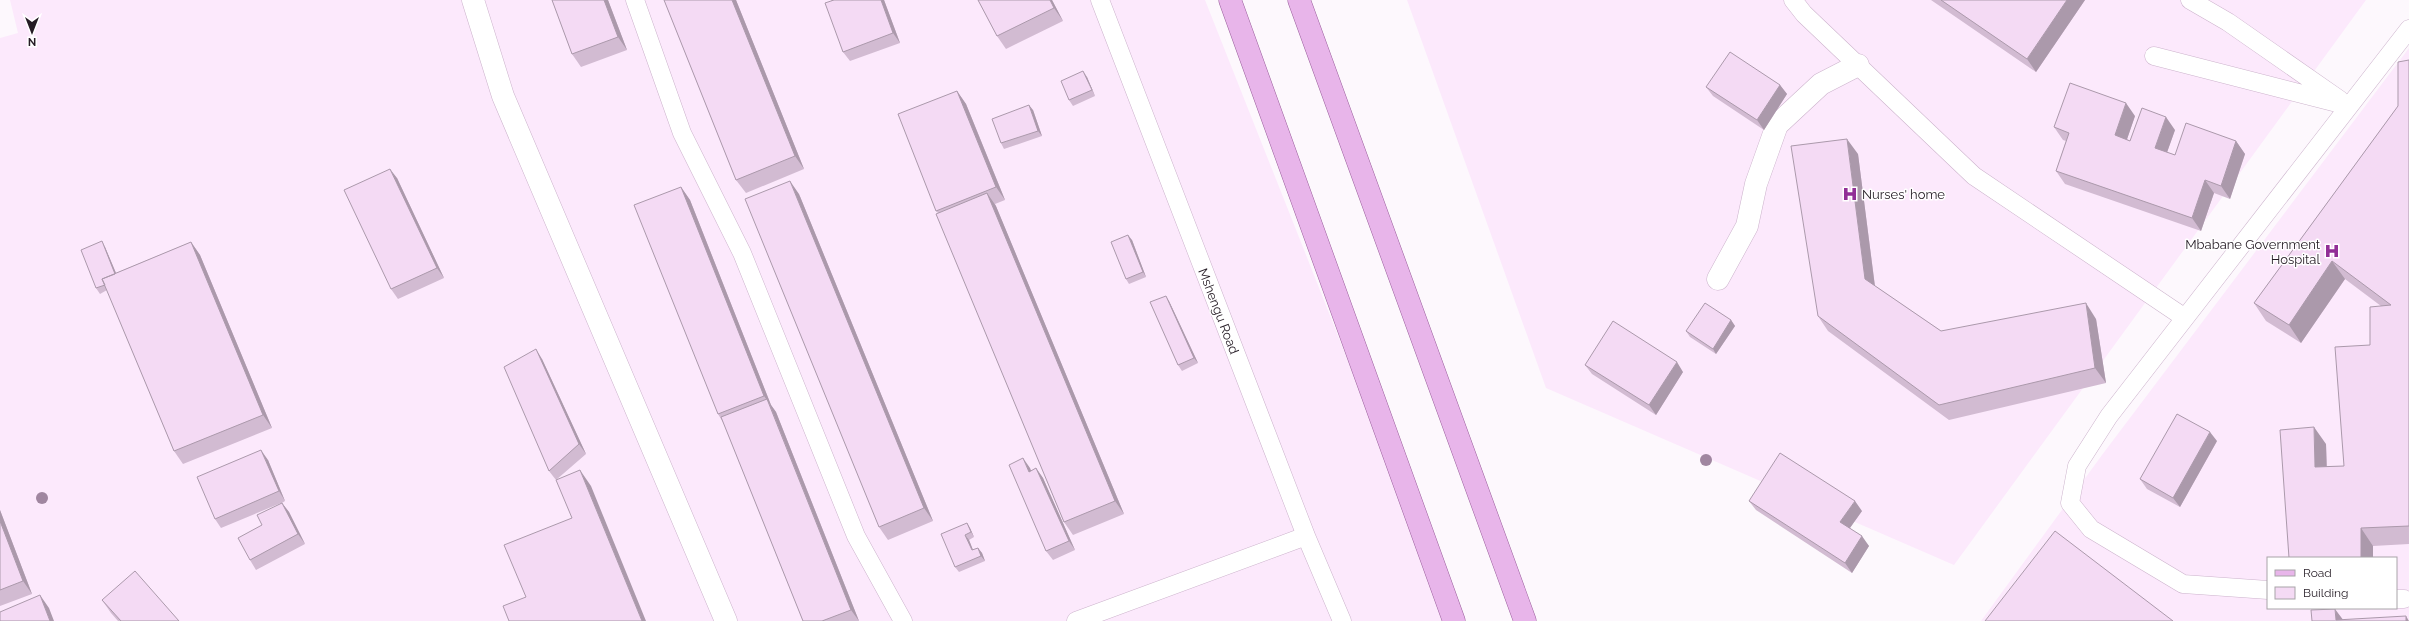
<svg xmlns="http://www.w3.org/2000/svg" width="2409" height="621" font-family="Raleway,sans-serif">
	<style>
		.built { fill: #fce9fc; fill-rule: evenodd }
		.lines { fill: none; stroke-linecap: round; stroke-linejoin: round }
		.service-casing { stroke: #ccb3cc; stroke-width: 19 }
		.minor-casing { stroke: #ccb3cc; stroke-width: 23 }
		.primary-casing { stroke: #9a609c; stroke-width: 23 }
		.service { stroke: #fff; stroke-width: 18 }
		.minor { stroke: #fff; stroke-width: 22 }
		.primary { stroke: #e8b5ea; stroke-width: 22 }
		.tree { fill: #a086a0 }
		.wall { fill: #d2bbd2 }
		.shaded-wall { fill: #ab99ab }
		.building { fill: #f4daf4; stroke: #ab99ab }
		.labels { text-anchor: middle; stroke-width: 3; stroke-linejoin: round; paint-order: stroke }
		.poi-label { font-size: 13px; fill: #251c25; stroke: #fff; text-anchor: start }
		.street-label { font-size: 13px; fill: #251c25; stroke: #fff }
	</style>
	<rect width="100%" height="100%" fill="#fdf8fd"/>
	<path class="built" d="M10 0H1205L1451 621H0V38L18 33Z
		M1407 0H2366L1954 565 1546 388Z
		M2409 48V621H1981L2102 455ZM2268 558H2396V608H2268Z"/>
	<g class="lines">
		<g class="service-casing">
			<path id="service" d="M635 0 682 133 742 253 856 536 903 621
				M1100 0 1306 536 1342 621
				M1793 0 1804 14 1974 176 2185 318
				M2190 0 2228 22 2340 100
				M2154 56 2349 106
				M2268 590 2183 584 2091 529 2070 503 2077 466 2109 416 2409 29
				M2396 599H2404
				M1076 621 1306 536"/>
		</g>
		<g class="minor-casing">
			<path id="minor" d="M473 0 503 96 726 621
				M1718 279 1747 226 1756 184 1777 125 1821 84 1858 65"/>
		</g>
		<g class="primary-casing">
			<path id="primary" d="M1230 0 1454 621
				M1299 0 1525 621"/>
		</g>
		<use href="#service" class="service"/>
		<use href="#minor" class="minor"/>
		<use href="#primary" class="primary"/>
	</g>
	<g class="tree">
		<circle cx="1706" cy="460" r="6"/>
		<circle cx="42" cy="498" r="6"/>
	</g>
	<path class="wall" d="M552 0H608L627 50 581 67 572 54Z
		M664 0H736L804 169 746 193 736 180Z
		M831 0H884L900 43 850 61 843 52Z
		M978 0H1052L1063 21 1006 49 997 36Z
		M1931 0H2085L2036 72Z
		M2409 60V544L2373 546 2289 558 2326 444 2327 467 2344 466 2370 345 2381 306 2345 279 2301 343 2266 321 2254 303 2398 106Z
		M1087 77 1095 96 1073 106 1069 100Z
		M1780 85 1787 94 1764 130 1713 96 1706 87Z
		M957 91 966 104 1005 200 995 204 1124 514 1073 535 1064 522 938 213 936 211Z
		M1033 110 1042 136 1004 149 1001 143Z
		M2135 116 2127 139 2130 141 2175 130 2167 152 2175 155 2236 141 2245 154 2230 199 2214 193 2201 231 2065 184 2056 171 2066 141 2063 140 2054 127Z
		M1858 154 1875 286 1941 331 2096 319 2106 383 1949 420 1828 331 1818 316Z
		M397 178 444 278 398 299 391 289Z
		M681 187 690 200 771 405 776 412 859 621H803L724 424 718 414Z
		M799 194 933 521 888 540 879 527Z
		M1132 240 1146 277 1129 284 1126 279Z
		M191 242 200 255 272 428 183 464 174 451 107 290 100 294 96 288 105 247 116 273Z
		M1169 301 1198 363 1182 371 1178 365Z
		M1731 320 1735 326 1716 354 1690 337 1686 331Z
		M542 359 586 454 556 480 549 471Z
		M1585 365 1683 372 1656 415 1592 374Z
		M2217 441 2180 507 2147 489 2140 479Z
		M268 460 285 501 282 503 289 512 305 544 256 570 250 560 262 525 281 503 221 528 215 519Z
		M1030 468 1031 471 1036 468 1043 478 1075 550 1053 560 1046 551Z
		M1749 501 1862 511 1850 528 1869 546 1852 573 1756 510Z
		M0 510 32 594 0 606Z
		M967 523 970 528 974 537 969 540 973 550 978 548 982 553 985 561 959 572 955 567Z
		M102 600 179 621H118L111 613Z"/>
	<path class="shaded-wall" d="M604 0H608L627 50 618 37Z
		M732 0H736L804 169 795 156Z
		M881 0H884L900 43 893 33Z
		M1050 0H1052L1063 21 1054 8Z
		M2067 0H2085L2036 72 2027 59Z
		M1083 71 1087 77 1095 96 1092 90Z
		M1780 85 1787 94 1764 130 1757 120Z
		M957 91 966 104 1005 200 996 187Z
		M2126 103 2135 116 2124 148 2115 135Z
		M1029 105 1033 110 1042 136 1038 131Z
		M2166 117 2175 130 2164 161 2155 148Z
		M1847 139 1858 154 1876 295 1865 279Z
		M2236 141 2245 154 2230 199 2221 186Z
		M390 169 397 178 444 278 437 268Z
		M2205 180 2214 193 2201 231 2192 218Z
		M790 181 799 194 933 521 924 508Z
		M681 187 690 200 771 405 776 412 859 621 851 610 769 403 764 396Z
		M987 193 996 206 1124 514 1115 501Z
		M1128 235 1132 240 1146 277 1143 272Z
		M102 241 105 247 121 285 117 280Z
		M191 242 200 255 272 428 263 415Z
		M2332 261 2345 279 2301 343 2289 325Z
		M1166 296 1169 301 1198 363 1194 358Z
		M2086 303 2096 319 2106 383 2095 368Z
		M1731 320 1735 326 1716 354 1713 349Z
		M536 349 542 359 586 454 579 444Z
		M1677 362 1683 372 1656 415 1649 405Z
		M2314 427 2326 444 2327 484 2315 467Z
		M2210 432 2217 441 2180 507 2173 498Z
		M261 450 268 460 285 501 279 491Z
		M1023 458 1030 468 1035 481 1029 472Z
		M1036 468 1043 478 1075 550 1069 541Z
		M580 470 591 486 646 621H642Z
		M1855 501 1862 511 1847 532 1840 522Z
		M282 503 289 512 305 544 298 534Z
		M0 510 32 594 23 581 0 521Z
		M967 523 970 528 974 537 971 532Z
		M2361 528 2373 546V558H2361Z
		M965 535 969 540 975 555 972 550Z
		M1862 536 1869 546 1852 573 1845 563Z
		M978 548 982 553 985 561 981 556Z
		M40 595 49 608 54 621H50Z
		M2335 609 2344 621 2336 620Z
		M2406 616 2409 621H2406Z"/>
	<path class="building" d="M552 0H604L618 37 572 54Z
		M664 0H732L795 156 736 180Z
		M834 0H881L893 33 843 52 825 3Z
		M978 0H1050L1054 8 997 36Z
		M1941 0H2067L2027 59Z
		M1730 52 1780 85 1757 120 1706 87Z
		M2409 60V526L2361 528V558H2289L2280 430 2314 427 2315 467 2344 466 2335 347 2370 345V307L2391 305 2332 261 2289 325 2254 303 2398 106V62Z
		M1083 71 1092 90 1069 100 1061 81Z
		M2070 83 2126 103 2115 135 2130 141 2142 108 2166 117 2155 148 2175 155 2186 123 2236 141 2221 186 2205 180 2192 218 2056 171 2069 133 2054 127Z
		M957 91 996 187 936 211 898 114Z
		M1029 105 1038 131 1001 143 992 119Z
		M1847 139 1865 279 1941 331 2086 303 2095 368 1939 405 1818 316 1791 146Z
		M390 169 437 268 391 289 344 190Z
		M790 181 924 508 879 527 745 199Z
		M681 187 764 396 718 414 634 205Z
		M987 193 1115 501 1064 522 936 214Z
		M1128 235 1143 272 1126 279 1111 242Z
		M102 241 115 274 102 279 105 285 96 288 81 250Z
		M191 242 263 415 174 451 102 279Z
		M1166 296 1194 358 1178 365 1150 302Z
		M1705 303 1731 320 1713 349 1686 331Z
		M1613 321 1677 362 1649 405 1585 365Z
		M536 349 579 444 549 471 504 367Z
		M767 399 851 610 822 621H803L721 417Z
		M2177 414 2210 432 2173 498 2140 479Z
		M261 450 279 491 215 519 197 477Z
		M1780 453 1855 501 1840 522 1862 536 1845 563 1749 501Z
		M1023 458 1029 472 1036 468 1069 541 1046 551 1009 465Z
		M580 470 642 621H509L503 606 526 597 504 545 572 518 556 480Z
		M282 503 298 534 250 560 238 538 262 525 257 515Z
		M0 521 23 581 0 590Z
		M967 523 971 532 965 535 972 550 978 548 981 556 955 567 941 534Z
		M2055 531 2173 621H1985Z
		M135 571 179 621H121L102 600Z
		M40 595 50 621H0V612Z
		M2335 609 2336 620 2406 616V621H2312L2311 610Z"/>
	<defs>
		<g id="hospital-bare" transform="scale(1.2)"><path d="M-5-5h3v3.5h4V-5h3V5h-3V1.5h-4V5h-3Z" fill="#912e96" stroke="#fff" stroke-width="2.5" paint-order="stroke"/></g>
	</defs>
	<g fill-rule="evenodd">
		<use href="#hospital-bare" x="1850" y="194"/>
		<use href="#hospital-bare" x="2332" y="251"/>
	</g>
	<g class="labels">
		<g class="poi-label">
			<text x="1862" y="199">Nurses' home</text>
			<text x="2320" y="249" text-anchor="end">Mbabane Government<tspan x="2320" dy="15">Hospital</tspan></text>
		</g>
		<g class="street-label">
			<text transform="translate(1219 311) rotate(69)" y="5">Mshengu Road</text>
		</g>
	</g>
	<rect x="2267" y="557" width="130" height="52" fill="#ffffff" stroke="#a8a4a8"/>
	<rect x="2275" y="570" width="20" height="6" fill="#e8b5ea" stroke="#a8a4a8"/>
	<text x="2303" y="577" font-size="12" fill="#251c25">Road</text>
	<rect x="2275" y="587" width="20" height="12" fill="#f4daf4" stroke="#a8a4a8"/>
	<text x="2303" y="597" font-size="12" fill="#251c25">Building</text>
	<g transform="translate(32 32) rotate(180)" stroke="#ffffff" stroke-width="3" paint-order="stroke">
	<path d="M0-3L7 15L0 10L-7 15Z" fill="#251c25"/>
	<text y="-6" font-size="11" font-weight="bold" text-anchor="middle" fill="#251c25">N</text>
	</g>
</svg>
